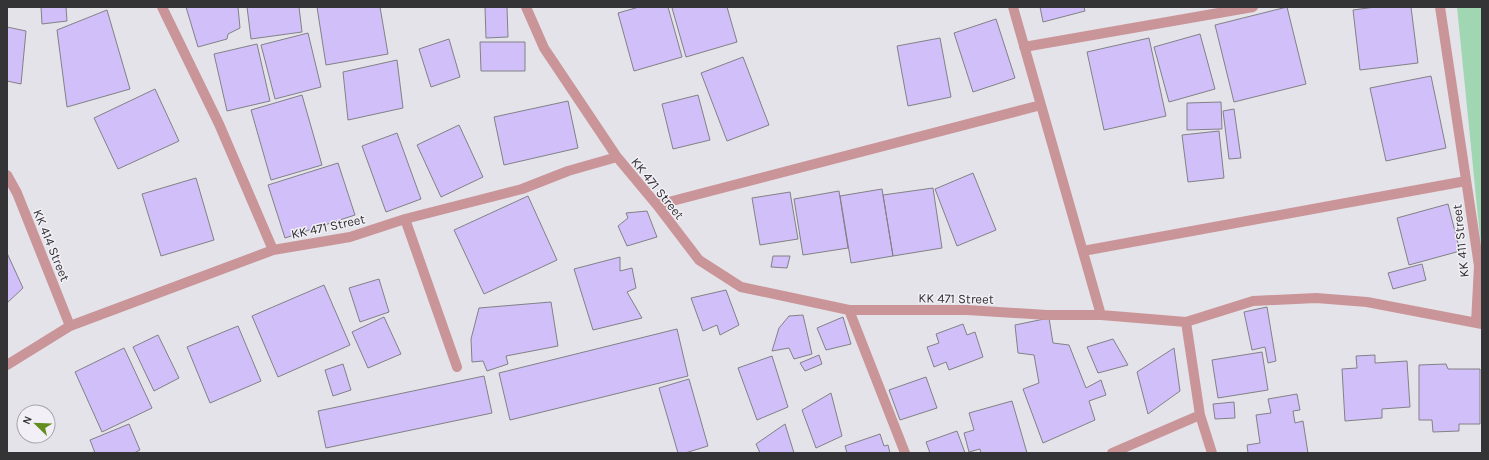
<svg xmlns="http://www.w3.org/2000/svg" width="1489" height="460" font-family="Karla,sans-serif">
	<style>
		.green { fill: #a0d7b2 }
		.building { fill: #d1bff9; stroke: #828186 }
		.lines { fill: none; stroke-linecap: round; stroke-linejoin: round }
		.minor { stroke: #ca9599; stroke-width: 10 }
		.labels { text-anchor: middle; stroke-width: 3; stroke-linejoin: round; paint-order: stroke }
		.street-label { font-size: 13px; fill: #343335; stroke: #f2f0f6 }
	</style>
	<rect width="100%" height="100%" fill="#e4e3e9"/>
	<path class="green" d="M1457 7H1482V257Z"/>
	<path class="building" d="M41 7H66L67 21 42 24Z
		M186 7H238L240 28 228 34 227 39 198 47Z
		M247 7H299L302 32 251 39Z
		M317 7H380L388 54 326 65Z
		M485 7H507L508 37 486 38Z
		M639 7H668L682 57 634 71 618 13Z
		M674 7H727L737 42 686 57 672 8Z
		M1040 7H1084L1085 11 1043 22Z
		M1287 7 1306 84 1234 102 1215 25Z
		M1375 7H1411L1418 63 1360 70 1353 10Z
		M107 10 130 89 67 107 57 30Z
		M996 19 1015 78 973 92 954 33Z
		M7 27 26 31 21 84 7 81Z
		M308 33 321 87 275 99 261 45Z
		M1200 34 1215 89 1169 102 1154 47Z
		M940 38 951 97 908 106 897 46Z
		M1149 38 1166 116 1104 130 1087 52Z
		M449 39 460 77 431 87 419 49Z
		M480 42H525V71H481Z
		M257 44 270 101 227 111 214 54Z
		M743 57 769 125 727 141 701 73Z
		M397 60 403 108 348 120 343 72Z
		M1431 76 1446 148 1386 161 1370 88Z
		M155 89 179 141 118 169 94 118Z
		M302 95 322 165 271 180 251 110Z
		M698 95 710 140 673 149 662 104Z
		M568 101 578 148 504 165 494 117Z
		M1221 102 1222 129 1187 130V103Z
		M1234 109 1241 158 1229 159 1223 111Z
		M459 125 483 177 441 197 417 145Z
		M1219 131 1224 178 1188 182 1182 135Z
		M397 133 421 199 386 212 362 146Z
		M338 163 355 215 285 238 268 185Z
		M973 173 996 230 957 246 935 189Z
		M196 178 214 240 161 256 142 194Z
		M933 188 942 248 893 256 883 195Z
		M882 189 893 256 851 263 840 196Z
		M839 191 848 248 803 255 794 199Z
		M790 192 798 239 760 245 752 198Z
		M528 196 557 260 484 294 454 230Z
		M1448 204 1460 251 1409 265 1397 218Z
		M647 211 657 237 627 246 618 226 628 218 626 213Z
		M7 253 23 288 7 303Z
		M773 256H790L787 268 771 267Z
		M620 257V271L632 268 636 288 627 292 642 318 593 330 574 269Z
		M1422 264 1426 280 1393 289 1388 273Z
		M379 279 389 312 360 322 349 288Z
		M324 285 350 345 278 377 252 316Z
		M726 290 739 325 720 335 717 325 703 331 691 298Z
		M551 302 558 346 506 356 508 364 487 371 483 361 472 362 471 339 479 308Z
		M1267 307 1276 361 1268 363 1265 347 1252 350 1244 312Z
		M803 315 812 354 794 359 789 348 772 351 779 328 789 316Z
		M384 317 401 354 368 368 352 332Z
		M843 317 851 344 826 350 817 328Z
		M1049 318 1053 343 1069 345 1086 388 1101 380 1106 395 1089 401 1095 420 1043 443 1023 389 1039 383 1034 355 1018 353 1015 325Z
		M963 324 967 335 975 332 983 357 949 370 946 362 934 367 927 347 939 343 936 334Z
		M238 326 261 381 210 403 187 347Z
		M677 329 688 376 510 420 499 373Z
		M158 335 179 378 154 391 133 347Z
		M1113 339 1128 365 1098 373 1087 347Z
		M124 348 152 408 102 432 75 372Z
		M1174 348 1180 391 1148 414 1137 372Z
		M1262 352 1268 390 1218 398 1212 360Z
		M819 355 822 364 805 371 800 363Z
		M1375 355V363L1407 361 1410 407 1382 409V418L1345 421 1342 369 1357 368 1356 356Z
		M772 356 788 407 757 420 738 368Z
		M343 364 351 390 333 396 325 370Z
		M1446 364 1448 369H1480V424H1459V431L1433 432 1432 420H1419V365Z
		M484 376 492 413 326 448 318 411Z
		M926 377 937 408 900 420 889 390Z
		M689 379 708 446 685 453H678L659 388Z
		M831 393 842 436 816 448 802 410Z
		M1297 394 1300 410 1293 411 1295 423 1303 421 1308 453H1248L1247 445 1260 443 1256 415 1271 413 1268 399Z
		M1012 401 1027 453H981L980 449 969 452 964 433 974 430 969 413Z
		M1234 402 1235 418 1215 419 1213 404Z
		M129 424 140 450 134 453H95L90 440Z
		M785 424 794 453H760L756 444Z
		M957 431 965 453H930L926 442Z
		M880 434 884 446 888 445 890 453H847L845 446Z"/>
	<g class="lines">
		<path class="minor" d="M162 7 219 124 273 250
			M526 7 544 48 617 157
			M1013 7 1101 315
			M1440 7 1479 266 1476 323
			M1024 47 1253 7
			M7 175 17 193 70 326
			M657 205 1041 105
			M405 219 457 367
			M1083 251 1466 181
			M849 310 905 453
			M1186 322 1253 301 1316 298 1367 302 1482 324
			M7 365 70 326 273 250 350 237 405 219 522 189 568 171 617 157 657 205 699 260 741 287 849 310H967L1047 315H1101L1186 322 1200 415
			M1112 453 1200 415 1212 453"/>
	</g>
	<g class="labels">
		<g class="street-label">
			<text transform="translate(658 188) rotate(51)" y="5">KK 471 Street</text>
			<text transform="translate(328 226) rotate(-12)" y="5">KK 471 Street</text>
			<text transform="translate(1460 241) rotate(-96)" y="5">KK 411 Street</text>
			<text transform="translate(52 245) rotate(68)" y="5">KK 414 Street</text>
			<text transform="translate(956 298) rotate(1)" y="5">KK 471 Street</text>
		</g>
	</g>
	<rect width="1489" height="460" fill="none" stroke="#343335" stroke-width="16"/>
	<g transform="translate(36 424) rotate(293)"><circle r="19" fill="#f2f0f6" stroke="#a6a4a9"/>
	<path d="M0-3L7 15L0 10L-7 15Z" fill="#638e1f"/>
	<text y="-6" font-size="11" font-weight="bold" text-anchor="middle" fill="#343335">N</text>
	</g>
</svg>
